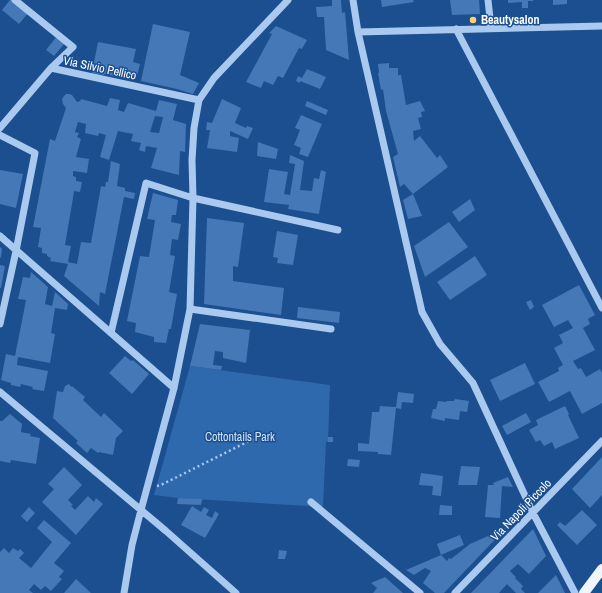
<svg xmlns="http://www.w3.org/2000/svg" width="602" height="593" font-family="'Archivo Narrow',sans-serif">
	<style>
		.green { fill: #2e69ad }
		.building { fill: #4478b7; fill-rule: evenodd }
		.lines { fill: none; stroke-linecap: round; stroke-linejoin: round }
		.path { stroke: #a9c9ee; stroke-width: 2.5; stroke-dasharray: 2 3; stroke-linecap: butt }
		.minor { stroke: #a9c9ee; stroke-width: 7 }
		.major { stroke: #f0f6ff; stroke-width: 10 }
		.poi-dot { fill: #ffd166; stroke: #1b4f8f; stroke-width: 1.5 }
		.labels { text-anchor: middle; stroke-width: 3; stroke-linejoin: round; paint-order: stroke }
		.poi-label { font-size: 12px; font-weight: bold; fill: #fff; stroke: #1b4f8f; text-anchor: start }
		.street-label { font-size: 12px; fill: #fff; stroke: #1b4f8f }
		.park-label { font-size: 12px; fill: #cfe3fa; stroke: #1b4f8f }
	</style>
	<rect width="100%" height="100%" fill="#1b4f8f"/>
	<path class="green" d="M190 366 330 385 328 442H326L323 507 178 498 154 495Z"/>
	<path class="building" d="M10 0H14L29 12 19 24 2 10Z
		M332 0H341L342 13 345 12 349 60 326 50 324 17H317L316 7 332 6Z
		M381 0H413L414 2 382 7Z
		M450 0H479L480 14 452 15Z
		M508 0H533V1H528V8H522V2L508 3Z
		M553 0H567V4L553 5Z
		M153 24 190 32 180 75 199 83 193 94 177 89 141 81Z
		M276 26 307 40 302 49 299 48 283 78 278 76 273 85 264 81 261 88 246 82 272 34 269 33Z
		M57 36 65 43 54 56 46 50Z
		M98 42 136 49 133 62 140 64 137 76H136V77L130 76V79L104 74V75L92 73Z
		M389 63V68H398V75H401L406 105 420 101 425 111 421 112 422 117 418 118 421 129 413 131 414 141 420 136 437 158 440 155 448 167 413 194 404 184 400 187 393 157 398 154 386 111 383 89 381 90 378 73H379L378 64Z
		M307 69 326 77 320 89 300 81V83L296 81 298 76 302 78Z
		M66 94H69L72 95 77 102 80 101 81 99 107 106 110 98 120 100 118 110 124 112 128 103 156 111 159 100 177 104 173 120 186 124 185 152 180 151 179 175 151 168 157 148 146 146 145 152 139 150 141 143 131 141 133 134 118 131 109 160 100 157 106 135 99 133 98 136 85 133 86 124 78 122 75 132 79 133 77 137 81 139 76 157 89 159 87 173 73 171V176L76 177V181L82 182 80 192 74 191 72 204 65 245 71 246 68 262 77 264 81 242 91 243 101 186 105 187 106 182H108L111 161 120 164 117 186 125 188V191L135 193 134 199 124 197 105 294 100 292 99 306 64 276 68 264 50 261 51 258 47 256V254L42 253V248L38 247 41 228 33 227 50 139 55 141 66 108 63 104 62 99 64 96ZM155 116 163 117 159 133 150 132Z
		M222 99 241 108 235 123 246 128 247 126 253 128 248 139 230 131V136L239 138 237 152 207 148 210 130H206L207 122 212 123Z
		M307 101 328 110 326 115 305 106Z
		M301 115 322 124 308 157 299 154 301 148 294 145 300 130 295 128Z
		M258 142 278 149 276 159 257 156Z
		M290 155 304 161 300 190 312 191 314 178 319 179 321 170 326 172 319 214 288 209 289 205 264 202 269 169 288 172 284 194 290 195 295 164 289 163Z
		M0 170 23 174 16 208 0 204Z
		M153 193 178 200 176 215H172L171 222 181 224 178 240 172 239 170 255 175 256 169 292 177 294 171 329H169L166 343 154 342V337L135 332 136 323 127 321 140 256 149 257 155 220 147 219Z
		M413 194 422 216 408 219 403 200Z
		M470 199 475 210 459 222 452 212Z
		M207 218 244 223 238 267 233 266V281L284 288 281 315 204 304Z
		M449 222 468 247 425 277 414 246Z
		M277 231 298 235 293 265 277 263 278 258 273 257Z
		M0 247 2 249 1 258 0 257Z
		M475 256 487 275 450 300 437 282Z
		M0 265 5 266 1 288H0Z
		M31 272 48 287 45 304 52 306 55 292 68 304 67 310 55 308 51 333 55 334 50 363 18 357 17 365 48 371 44 391 32 389 33 387 21 384 20 387 11 385V383L1 380 6 354 15 356 26 300 18 299 23 277 30 278Z
		M579 285 595 315 588 319 590 324 583 328 595 350 573 361 578 369 581 368 586 377 600 369 602 373V403L582 414 570 391 549 402 538 382 559 371 558 368 563 365 554 348 563 343 559 335 573 328 568 320 554 327 542 305Z
		M531 300 534 307 530 310 526 302Z
		M298 307 340 312 339 323 297 318Z
		M200 324 250 330 246 363 223 358V352L215 351 213 365 222 366 221 370 190 366Z
		M125 356 131 361 133 360 149 374 132 394 109 373Z
		M525 363 535 384 500 401 490 380Z
		M69 384 71 387 72 386 85 397 83 400 101 417 104 413 123 431 116 438 113 455 99 452 98 453 91 448 87 453 76 443 78 441 53 418 57 391 63 392 65 386Z
		M398 392 414 394 413 403 402 402 401 409 396 408 391 455 378 454V452L358 451V443L369 444 372 412H379L380 406 396 407Z
		M455 399 469 401 467 412 460 411 459 420 445 418V421L431 418 433 409H436L438 401 446 402 447 401H454Z
		M565 406 569 414 568 415 579 438 555 449 552 442 544 446 540 440 536 442 529 430 538 425 536 420Z
		M526 413 531 422 507 435 502 426Z
		M10 414 22 424 21 432 31 434 30 436 40 438 36 464 11 460 10 463 0 461V421H2Z
		M328 437H333V442H328Z
		M602 457V495L590 508 572 489Z
		M348 459 360 460 359 467 347 466Z
		M461 466 480 467 477 485H458Z
		M64 467 82 485 68 500 73 505 71 506 75 510 88 496 94 502 96 498 103 504 76 535 42 502 54 489 48 484Z
		M421 473 443 476 441 496 432 495 433 486 419 485Z
		M508 477 513 487 502 486 500 518 485 517 488 485H494L493 483Z
		M178 498 202 499 201 505 177 504Z
		M440 505 452 506V515H439Z
		M192 506 201 512 204 507 209 510 206 515 212 518 215 511 219 514 205 538 181 525Z
		M29 507 35 513 27 522 21 516Z
		M582 510 597 525 577 545 557 525 560 522 565 526Z
		M44 520 71 543 54 563 64 571 59 577 62 579 51 591 45 586 41 590 34 584 29 590 33 593H0V552L4 548 9 553 13 548 18 551 20 549 24 553 19 558 31 568 52 542 37 528Z
		M506 528 444 593H435L423 583 431 571 425 568 414 575 406 570 441 555 447 561 449 558 451 559 470 544Z
		M533 529 546 556 529 574 518 564 510 571 516 577 515 578 523 586 521 589 525 593H516L507 584 499 593H471Z
		M460 535 464 545 441 555 437 544Z
		M279 550 287 551 285 559H278Z
		M556 575 565 593H538Z
		M385 577 403 593H373L377 588 371 583Z
		M76 579 91 593H64Z"/>
	<g class="lines">
		<path class="path" d="M157 486 161 485 257 437"/>
		<path class="minor" d="M15 0 73 47 51 68
			M353 0 358 32 422 312 440 344 473 383 533 513 575 593
			M488 0 491 28
			M456 29 602 308
			M358 32 602 26
			M0 128 51 68 199 100
			M0 135 35 153 16 251 0 324
			M0 236 174 388
			M190 309 331 329
			M111 333 146 183 193 198 338 230
			M0 392 141 510 166 531 236 593
			M311 502 420 593
			M124 593 132 545 141 510 174 388 190 309 193 198 192 160 194 128 199 100 214 78 288 0
			M455 593 602 441"/>
		<path class="major" d="M584 593 602 569"/>
	</g>
	<circle class="poi-dot" cx="473" cy="20" r="4"/>
	<g class="labels">
		<g class="poi-label">
			<text x="481" y="24">Beautysalon</text>
		</g>
		<g class="street-label">
			<text transform="translate(100 68) rotate(12)" y="4">Via Silvio Pellico</text>
			<text transform="translate(521 510) rotate(-46)" y="4">Via Napoli Piccolo</text>
		</g>
		<g class="park-label">
			<text x="240" y="441">Cottontails Park</text>
		</g>
	</g>
</svg>
